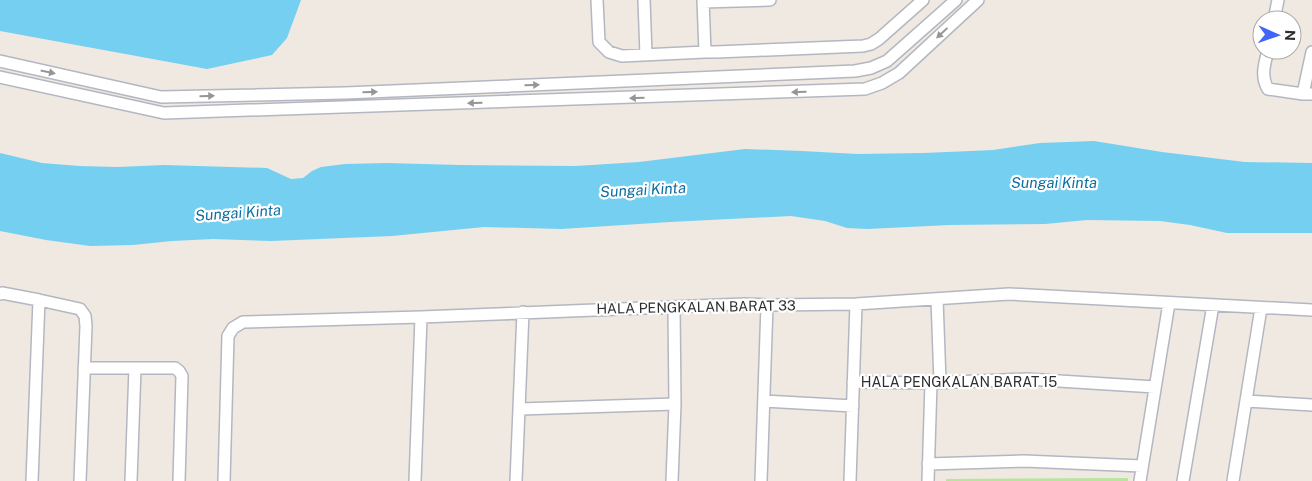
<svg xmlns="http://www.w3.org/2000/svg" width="1312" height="481" font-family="'Public Sans',sans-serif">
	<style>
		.green { fill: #b6e59e }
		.water { fill: #75cff0 }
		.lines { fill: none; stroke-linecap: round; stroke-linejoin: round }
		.minor-casing { stroke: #b4b7c1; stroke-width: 14 }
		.minor { stroke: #fff; stroke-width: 11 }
		.oneway { fill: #969696 }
		.labels { text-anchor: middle; stroke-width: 4.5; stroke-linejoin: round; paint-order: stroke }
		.street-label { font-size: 14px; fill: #2e2e2e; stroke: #fff }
		.water-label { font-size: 15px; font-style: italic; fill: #0d6fa3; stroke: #fff }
	</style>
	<rect width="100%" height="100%" fill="#efe9e1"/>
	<path class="green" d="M1128 478V481H946V479Z"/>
	<path class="water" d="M0 0H301L287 38 272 55 207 69 0 31Z
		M1094 141 1162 152 1245 162 1312 163V233H1227L1190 225 1160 221 1087 220 1045 224 950 225 867 229 847 228 825 221 791 216 670 222 561 229 484 227 392 236 271 241 213 239 172 241 133 245 90 246 46 240 0 231V153L42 163 80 166 118 167 164 165 267 168 291 179 303 178 312 171 321 167 345 164 387 163 460 165 576 166 639 162 745 149 802 151 857 154 924 153 993 150 1040 143Z"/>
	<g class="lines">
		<g class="minor-casing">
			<path id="minor" d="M597 0 599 42 609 52 622 56 705 52
				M644 0 646 55
				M703 0 705 52H716L863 46 871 44 879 39 923 0
				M703 2 770 0
				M1274 20 1278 0
				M1268 50C1265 63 1260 76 1268 89L1303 94H1312
				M0 61 161 97 345 93 855 71 871 68 887 61 956 0
				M0 77 164 113 865 89 882 83 899 73 978 0
				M1303 94 1312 52
				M0 294 2 293 39 300 80 309 85 316 86 326 80 481
				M937 299 940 382
				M84 368H175L179 371 182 376 179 481
				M853 382 931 383 1027 379 1155 387
				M764 401 853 406
				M1246 401 1312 405
				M520 409 675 404
				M928 464 1024 461 1142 466
				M32 481 39 300
				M131 481 135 368
				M224 481 228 336 233 328 243 322 421 317 744 304 771 305 856 304 1009 294 1312 310
				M415 481 421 317
				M516 481 523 312
				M672 481 675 404 674 307
				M761 481 767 305
				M850 481 856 304
				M928 481 931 383
				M1140 481 1169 303
				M1183 481 1213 305
				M1233 481 1261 308"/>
		</g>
		<use href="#minor" class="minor"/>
	</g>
	<defs><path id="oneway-solid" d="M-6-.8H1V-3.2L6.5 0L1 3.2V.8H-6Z" transform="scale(1.25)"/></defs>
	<g class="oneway">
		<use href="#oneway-solid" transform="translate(942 33) rotate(137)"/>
		<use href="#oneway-solid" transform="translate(48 72) rotate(12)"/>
		<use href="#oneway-solid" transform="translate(532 85) rotate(-2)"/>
		<use href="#oneway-solid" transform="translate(370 92) rotate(-2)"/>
		<use href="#oneway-solid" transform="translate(799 92) rotate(178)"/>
		<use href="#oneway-solid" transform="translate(207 96) rotate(-1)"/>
		<use href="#oneway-solid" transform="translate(637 98) rotate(178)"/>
		<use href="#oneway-solid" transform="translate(475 103) rotate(178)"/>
	</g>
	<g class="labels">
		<g class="street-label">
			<text transform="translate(696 307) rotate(-1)" y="5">HALA PENGKALAN BARAT 33</text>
			<text x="959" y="387">HALA PENGKALAN BARAT 15</text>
		</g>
		<g class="water-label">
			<text x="1054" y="188">Sungai Kinta</text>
			<text transform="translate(643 190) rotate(-3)" y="5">Sungai Kinta</text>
			<text transform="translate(238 213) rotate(-4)" y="5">Sungai Kinta</text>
		</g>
	</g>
	<g transform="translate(1277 35) rotate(92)"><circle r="24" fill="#ffffff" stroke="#ababab"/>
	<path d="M0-4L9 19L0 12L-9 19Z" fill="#4264fb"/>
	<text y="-8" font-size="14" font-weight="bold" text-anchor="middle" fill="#2e2e2e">N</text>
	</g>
</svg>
